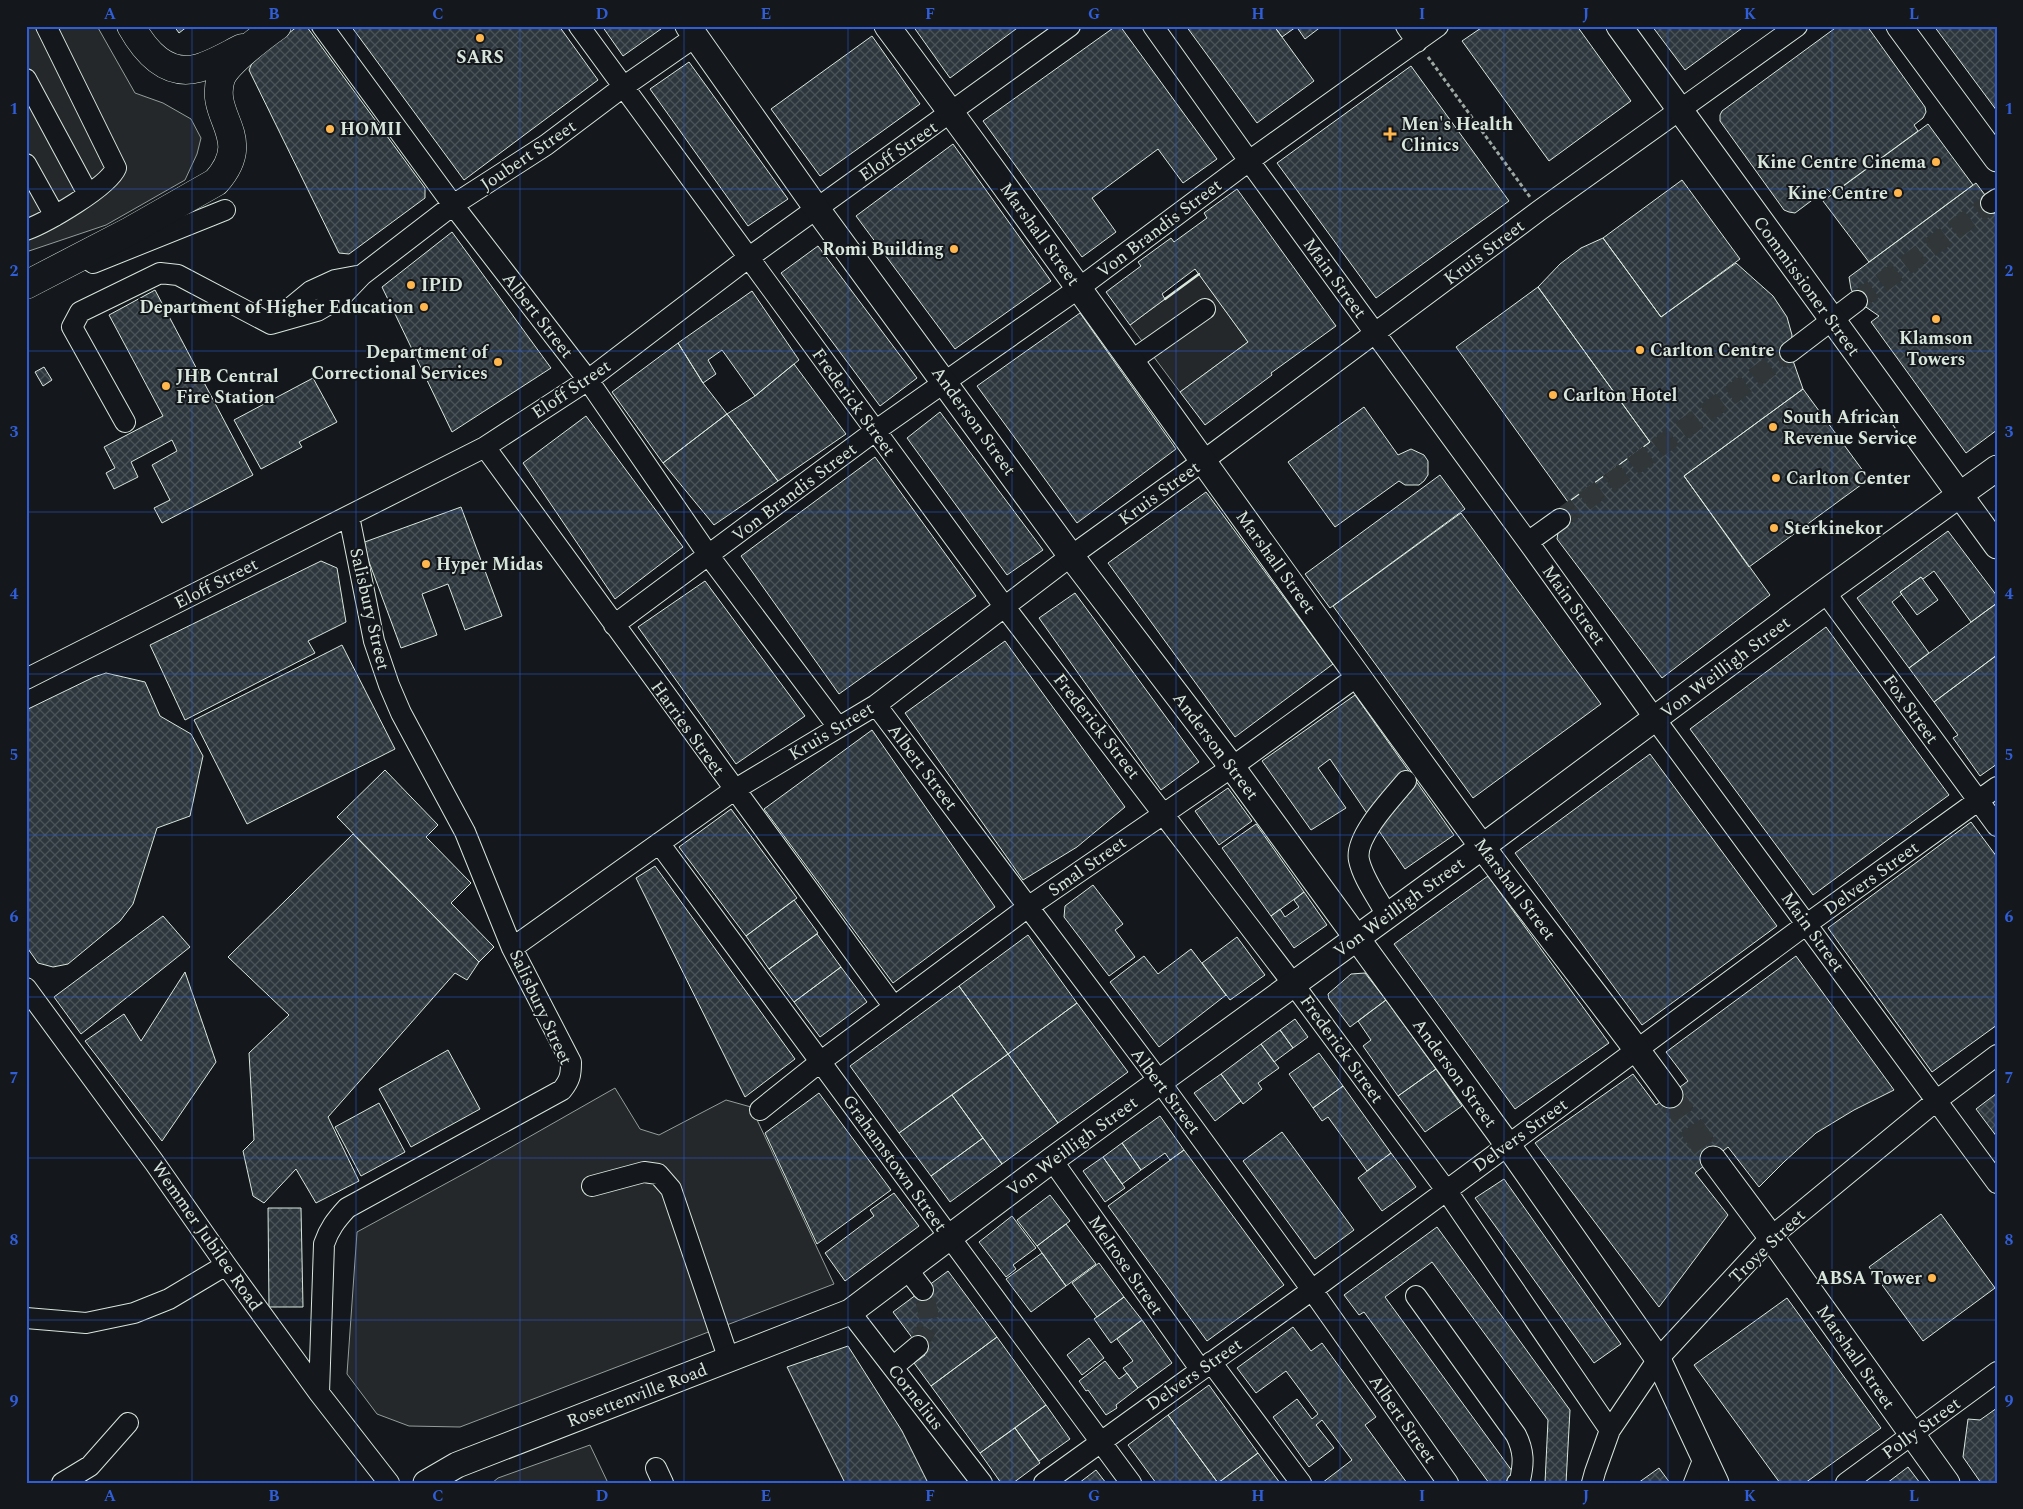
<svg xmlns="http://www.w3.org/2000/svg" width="2023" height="1509" font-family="Spectral,serif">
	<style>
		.parking { fill: #24282b; stroke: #939e99 }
		.building { fill: url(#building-cross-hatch); stroke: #d8e6dc }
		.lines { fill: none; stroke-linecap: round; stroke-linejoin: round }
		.minor-tunnel { stroke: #313739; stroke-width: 20; stroke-dasharray: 20 10; stroke-linecap: butt }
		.major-tunnel { stroke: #313739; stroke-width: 25; stroke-dasharray: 25 12; stroke-linecap: butt }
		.minor-casing { stroke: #d8e6dc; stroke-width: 22 }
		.major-casing { stroke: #d8e6dc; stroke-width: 27 }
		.highway-casing { stroke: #d8e6dc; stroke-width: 29 }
		.path { stroke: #9da8a2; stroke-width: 3; stroke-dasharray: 4 2.5; stroke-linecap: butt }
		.minor { stroke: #14181c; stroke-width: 20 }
		.major { stroke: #14181c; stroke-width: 25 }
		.highway { stroke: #14181c; stroke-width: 28 }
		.wall { stroke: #d8e6dc; stroke-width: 2.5 }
		.grid { fill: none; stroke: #305dd8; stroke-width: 1; stroke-opacity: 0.55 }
		.poi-dot { fill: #ffb74d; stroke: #14181c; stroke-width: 2 }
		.labels { text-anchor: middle; stroke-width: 4; stroke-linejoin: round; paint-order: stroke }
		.poi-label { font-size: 18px; font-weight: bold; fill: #d8e6dc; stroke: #14181c; text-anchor: start }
		.street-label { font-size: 18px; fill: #d8e6dc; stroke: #14181c }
		.neatline { fill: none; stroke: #305dd8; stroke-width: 2 }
		.grid-label { font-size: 16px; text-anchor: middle; font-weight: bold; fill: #305dd8 }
	</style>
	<defs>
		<pattern id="building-cross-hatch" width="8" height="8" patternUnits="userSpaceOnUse" patternTransform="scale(1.25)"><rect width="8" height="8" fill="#2c363c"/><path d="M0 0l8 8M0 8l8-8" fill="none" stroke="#4a5358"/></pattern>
	</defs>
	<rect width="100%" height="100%" fill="#14181c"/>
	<path class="parking" d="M26 26H97L135 93 163 103 191 119 201 138 197 154 185 180 106 225 26 252Z
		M1199 274 1248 342 1180 392 1130 325Z
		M615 1088 640 1129 659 1135 726 1100 751 1107 834 1284 460 1427 409 1426 377 1414 347 1374 357 1232 478 1166Z
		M590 1445 608 1483H492L498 1478Z"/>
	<path class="building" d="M174 26H188L179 33Z
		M298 26 307 27 425 188V198L349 254 339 253 249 70 253 61Z
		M351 26H559L598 80 464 180Z
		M602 26H659L661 29 623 56Z
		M913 26H1020L950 78Z
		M1116 26H1120L1217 159 1183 183 1158 149 1092 198 1116 232 1082 257 983 121Z
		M1186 26H1274L1314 81 1257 123Z
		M1274 26H1296V27L1282 37Z
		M1296 26H1322L1305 39Z
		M1484 26H1577L1631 101 1549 161 1462 41Z
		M1652 26H1745L1685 70Z
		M1838 26H1867L1925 107 1926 112 1923 118 1914 125 1918 131 1832 194 1827 189 1795 213 1789 212 1784 210 1720 121V115L1722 111Z
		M1934 26H1997V111Z
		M872 36 920 104 820 176 771 109Z
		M689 62 788 199 748 226 650 89Z
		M1411 66 1509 201 1376 298 1277 163Z
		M1928 124 1973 185 1869 262 1823 201Z
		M953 144 1051 281 955 349 856 216Z
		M1682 180 1740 259 1661 317 1603 238Z
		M1976 183 1997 211V430L1966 453 1871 322 1879 316 1857 301 1851 289 1849 277Z
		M1237 189 1336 326 1271 373 1272 375 1205 425 1180 392 1248 342 1195 269 1162 294 1165 299 1130 325 1106 292 1141 266 1138 262 1171 238 1174 242 1207 218 1204 213Z
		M452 232 551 368 452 432 382 287Z
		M1603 238 1661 317 1736 263 1773 296 1787 317 1792 335 1790 352 1803 389 1684 476 1770 595 1662 678 1557 539 1562 507 1650 442 1538 287 1560 264 1581 248Z
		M818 246 917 378 880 406 781 273Z
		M1538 287 1650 442 1568 502 1456 347Z
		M155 290 253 475 162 523 154 508 170 500 152 465 177 451 172 440 131 462 138 477 114 489 106 473 115 468 104 447 163 416 109 315Z
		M752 291 799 360 755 396 722 350 708 360 716 374 703 383 678 343Z
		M1080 313 1176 449 1077 523 977 386Z
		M678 343 703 383 727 414 663 463 612 392Z
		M794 364 846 434 778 481 727 414 755 396Z
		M44 367 52 380 43 386 35 372Z
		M313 378 337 422 299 442 302 447 261 469 234 420Z
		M1803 389 1869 479 1749 567 1684 476Z
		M1364 407 1398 455 1411 449 1424 455 1428 461V475L1424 481 1419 485H1405L1399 481 1335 527 1288 462Z
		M940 412 1043 550 1007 575 907 438Z
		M727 414 778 481 714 525 663 463Z
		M586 416 683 547 615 599 523 463Z
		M875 457 976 596 839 694 741 556Z
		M1440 475 1465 509 1330 608 1305 574Z
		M1206 492 1333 664 1235 737 1108 563Z
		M461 507 502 616 465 630 448 584 422 594 437 635 401 648 362 543Z
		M1461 513 1601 704 1473 798 1333 606Z
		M1948 531 1997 596V603L1971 622 1934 571 1923 579 1921 577 1900 592 1902 594 1892 602 1929 653 1909 668 1857 598Z
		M321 561 337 568 346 622 308 641 315 653 185 720 150 645Z
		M1921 577 1938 600 1917 615 1900 592Z
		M705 581 805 716 736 764 638 627Z
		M1075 593 1199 762 1161 790 1039 618Z
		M1997 603V655L1934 702 1909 668Z
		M1826 627 1949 795 1813 895 1690 729Z
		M1005 641 1125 807 1077 847 1023 880 905 713Z
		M342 645 395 749 247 824 194 720Z
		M1997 655V764L1980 776 1953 738 1958 735 1934 702Z
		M106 673 145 682 160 716 191 734 203 756 190 816 157 828 133 904 120 921 68 964 53 967 38 963 26 946V710L94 677Z
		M1355 695 1454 835 1405 869 1330 759 1318 768 1346 808 1311 830 1262 761Z
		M872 730 995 907 893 983 764 809Z
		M1650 754 1777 926 1642 1025 1515 853Z
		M385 770 438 825 426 837 471 883 451 903 494 947 479 962 337 817Z
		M1228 788 1252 821 1219 845 1195 811Z
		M731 809 797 898 746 936 679 847Z
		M1971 822 1997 857V1025L1932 1072 1828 928Z
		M1256 824 1304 892 1271 916 1222 848Z
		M353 834 479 962 467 980 455 973 328 1117 359 1181 316 1203 296 1169 264 1203 253 1196 243 1151 254 1140 249 1053 289 1015 228 957Z
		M655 866 795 1059 745 1097 636 878Z
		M1488 876 1609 1043 1515 1109 1394 944Z
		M1093 885 1123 924 1115 930 1135 957 1109 976 1064 917 1065 906Z
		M1304 892 1327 925 1294 948 1271 916 1280 909 1285 917 1299 907 1294 900Z
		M794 900 818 933 769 969 746 936Z
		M163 916 190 947 81 1034 54 997Z
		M817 934 841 967 794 1002 769 969Z
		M1028 935 1077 1003 1008 1054 959 986Z
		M1237 937 1265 975 1230 1000 1202 963Z
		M1191 949 1226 995 1159 1047 1110 982 1144 956 1158 974Z
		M1796 956 1894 1090 1854 1110 1816 1133 1785 1161 1759 1187 1728 1147 1695 1173 1728 1215 1659 1307 1535 1143 1633 1074 1656 1105 1688 1081 1666 1052Z
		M841 967 867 1002 820 1037 794 1002Z
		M185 972 216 1062 162 1141 85 1041 124 1014 141 1041Z
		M1365 973 1386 1000 1350 1027 1329 999 1328 994 1351 974Z
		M959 986 1008 1054 899 1133 850 1066Z
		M1386 1000 1436 1069 1398 1096 1363 1046 1371 1040 1358 1021Z
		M1077 1003 1128 1072 1058 1123 1008 1054Z
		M1295 1019 1308 1037 1293 1048 1280 1030Z
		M1280 1030 1293 1048 1274 1062 1261 1044Z
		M1261 1044 1279 1068 1258 1083 1262 1089 1243 1104 1221 1074Z
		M448 1050 480 1109 411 1147 379 1089Z
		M1319 1053 1343 1086 1313 1108 1289 1074Z
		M1008 1054 1058 1123 1002 1164 952 1095Z
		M1436 1069 1462 1106 1425 1132 1398 1096Z
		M1221 1074 1241 1101 1215 1121 1194 1093Z
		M1343 1086 1391 1153 1367 1171 1328 1117 1322 1121 1313 1108Z
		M819 1093 891 1190 817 1244 765 1133Z
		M1997 1093V1137L1976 1109Z
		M952 1095 983 1138 931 1176 899 1133Z
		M379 1103 405 1152 361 1176 335 1127Z
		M1160 1116 1184 1150 1170 1160 1165 1153 1141 1170 1122 1143Z
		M1282 1132 1354 1230 1315 1259 1243 1161Z
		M983 1138 1002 1164 950 1202 931 1176Z
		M1122 1143 1141 1170 1122 1184 1103 1157Z
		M1184 1150 1284 1285 1207 1341 1108 1206Z
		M1391 1153 1416 1187 1382 1211 1358 1178Z
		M1103 1157 1125 1188 1105 1202 1083 1171Z
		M1504 1179 1621 1344 1594 1363 1475 1198Z
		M894 1193 919 1226 845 1281 825 1253 874 1216 870 1210Z
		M1050 1195 1070 1221 1037 1246 1017 1220Z
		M268 1208H301L303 1307H269Z
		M1941 1214 1995 1288 1923 1341 1869 1267Z
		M1012 1216 1036 1248 1013 1265 1016 1269 1006 1277 979 1242Z
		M1066 1224 1096 1264 1066 1286 1037 1246Z
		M1437 1227 1570 1410 1566 1483H1545L1548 1420 1432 1262 1385 1297 1515 1475 1505 1483H1489L1364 1312 1359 1315 1344 1295Z
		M1042 1253 1066 1286 1031 1312 1006 1279Z
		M1099 1263 1124 1297 1097 1317 1072 1283Z
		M948 1271 997 1337 931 1386 914 1363 925 1355 893 1312Z
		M1124 1297 1142 1320 1111 1343 1094 1319Z
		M1787 1298 1881 1428 1805 1483H1780L1694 1365Z
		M1142 1320 1172 1363 1138 1388 1123 1368 1133 1361 1117 1339Z
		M1293 1327 1311 1351 1322 1343 1376 1417 1365 1425 1407 1483H1322L1352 1460 1322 1420 1316 1425 1334 1448 1309 1467 1273 1417 1297 1399 1312 1419 1318 1414 1286 1371 1256 1393 1237 1368Z
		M997 1337 1046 1405 980 1453 931 1386Z
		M1089 1338 1104 1358 1082 1375 1067 1355Z
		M848 1346 902 1431 928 1483H845L787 1367Z
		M1105 1361 1119 1379 1127 1373 1138 1388 1116 1405 1117 1408 1106 1415 1088 1390 1086 1391 1079 1381Z
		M1209 1385 1258 1453 1218 1483 1168 1415Z
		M1046 1405 1070 1439 1039 1461 1015 1428Z
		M1997 1408V1483H1981L1963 1457 1968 1419 1980 1420Z
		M1168 1415 1218 1483H1156L1128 1445Z
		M1015 1428 1040 1463 1013 1483H1001L980 1453Z
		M1258 1453 1280 1483H1218Z
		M1908 1467 1920 1483H1887Z
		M1659 1468 1670 1483H1638Z
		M1096 1470 1106 1483H1079Z"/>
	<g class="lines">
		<path class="minor-tunnel" d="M1857 301 1991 203
			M1560 519 1790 352
			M918 1346 930 1322 923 1290"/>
		<path class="major-tunnel" d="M1670 1095 1713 1159"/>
		<g class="minor-casing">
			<path id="minor" d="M322 26 453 205 588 380 709 556 838 727
				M579 26 1004 606 1294 985 1446 1190 1610 1430
				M1153 26 1249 161 1528 542 1655 719 1997 1183
				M1406 26 1417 42
				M26 79 88 194
				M26 164 55 216
				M1991 203 1997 199
				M26 230C47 222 108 187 116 168L46 26
				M93 263 225 210
				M277 319 311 291 335 280 362 275
				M1790 352 1857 301
				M1131 361 1205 309
				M125 422 72 327 80 312 160 273 178 275 271 324 317 311 341 297 362 275 453 205 546 145 623 87 695 37
				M485 447 894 1007
				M1528 542 1560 519
				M1825 592 1997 826
				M614 625 875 431 1079 288 1249 161 1438 26
				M26 679 485 447 588 380 748 258 1070 26
				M876 705 1160 1082 1312 1290 1448 1483
				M659 843 1131 1483
				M1387 916C1378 898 1363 879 1359 860 1354 837 1392 798 1406 781
				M512 948 734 790 876 705 1071 556 1203 461 1540 210 1797 26
				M26 988 154 1162 226 1265 319 1393 389 1483
				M760 1110 820 1062 1028 907 1232 767 1359 675
				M1052 1160 1200 1369
				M592 1186 644 1172 658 1174 671 1189 729 1360
				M907 1269 923 1290
				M1416 1296 1516 1435C1524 1451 1524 1463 1520 1480L1517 1483
				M850 1312 982 1483
				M26 1318 86 1323 134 1313 169 1299 226 1265
				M1211 1362 1301 1483
				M893 1367 918 1346
				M319 1393 324 1244C329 1229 336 1220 347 1208L562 1090C570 1080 571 1075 571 1062L512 948 465 832 401 713 389 685 374 641 349 516
				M656 1468 663 1483
				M62 1483 90 1466 128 1423
				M1044 1483 1312 1290 1807 924 1997 787
				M1592 1483 1595 1472 1610 1430 1658 1359 1771 1237 1936 1101 1997 1055
				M1694 1483 1704 1458
				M1846 1483 1997 1372"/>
		</g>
		<g class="major-casing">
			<path id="major" d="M688 26 817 209 1071 556 1232 767 1507 1144 1658 1359 1716 1483
				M887 26C1089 297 1281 574 1481 845 1543 929 1609 1010 1670 1095
				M1619 26 1997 546
				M1899 26 1997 159
				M1713 1159 1771 1237 1947 1483
				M426 1483 457 1465 850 1312 1052 1160 1482 847 1825 592 1997 468"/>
		</g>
		<g class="highway-casing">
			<path id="highway" d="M131 26C145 51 166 77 199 68 213 64 228 55 242 48
				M26 285 130 231 216 182C256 137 208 118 221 78 227 63 263 36 277 26"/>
		</g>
		<path class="path" d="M1428 57 1530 197"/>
		<use href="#minor" class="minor"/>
		<use href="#major" class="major"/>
		<use href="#highway" class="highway"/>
		<path class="wall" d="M1165 299 1199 274"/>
	</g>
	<path class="grid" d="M192 26V1483M356 26V1483M520 26V1483M684 26V1483M848 26V1483M1012 26V1483M1176 26V1483M1340 26V1483M1504 26V1483M1668 26V1483M1832 26V1483M26 189H1997M26 351H1997M26 512H1997M26 674H1997M26 835H1997M26 997H1997M26 1158H1997M26 1320H1997"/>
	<g class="poi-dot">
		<circle cx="480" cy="38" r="5"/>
		<circle cx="330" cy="129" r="5"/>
		<path d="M1387.5 126.5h5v5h5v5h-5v5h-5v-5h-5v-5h5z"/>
		<circle cx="1936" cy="162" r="5"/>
		<circle cx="1898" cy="193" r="5"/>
		<circle cx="954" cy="249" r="5"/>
		<circle cx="411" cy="285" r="5"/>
		<circle cx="424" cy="307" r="5"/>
		<circle cx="1936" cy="319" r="5"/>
		<circle cx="1640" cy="350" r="5"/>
		<circle cx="498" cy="362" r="5"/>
		<circle cx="166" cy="386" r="5"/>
		<circle cx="1553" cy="395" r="5"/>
		<circle cx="1773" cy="427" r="5"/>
		<circle cx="1776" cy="478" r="5"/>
		<circle cx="1774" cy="528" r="5"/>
		<circle cx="426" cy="564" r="5"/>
		<circle cx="1932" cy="1278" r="5"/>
	</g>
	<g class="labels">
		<g class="poi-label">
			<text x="480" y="63" text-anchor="middle">SARS</text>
			<text x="1401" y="130">Men's Health<tspan x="1401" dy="21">Clinics</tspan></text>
			<text x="340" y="135">HOMII</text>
			<text x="1926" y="168" text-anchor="end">Kine Centre Cinema</text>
			<text x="1888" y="199" text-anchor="end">Kine Centre</text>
			<text x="944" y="255" text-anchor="end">Romi Building</text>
			<text x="421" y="291">IPID</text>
			<text x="414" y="313" text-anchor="end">Department of Higher Education</text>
			<text x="1936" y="344" text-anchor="middle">Klamson<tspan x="1936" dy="21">Towers</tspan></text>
			<text x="1650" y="356">Carlton Centre</text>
			<text x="488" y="358" text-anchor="end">Department of<tspan x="488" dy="21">Correctional Services</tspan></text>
			<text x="176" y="382">JHB Central<tspan x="176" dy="21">Fire Station</tspan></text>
			<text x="1563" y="401">Carlton Hotel</text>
			<text x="1783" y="423">South African<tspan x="1783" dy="21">Revenue Service</tspan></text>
			<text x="1786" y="484">Carlton Center</text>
			<text x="1784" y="534">Sterkinekor</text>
			<text x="436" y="570">Hyper Midas</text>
			<text x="1922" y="1284" text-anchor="end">ABSA Tower</text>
		</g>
		<g class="street-label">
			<text transform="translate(898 151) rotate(-35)" y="6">Eloff Street</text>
			<text transform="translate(528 155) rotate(-34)" y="6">Joubert Street</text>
			<text transform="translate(1159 228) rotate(-37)" y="6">Von Brandis Street</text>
			<text transform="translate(1040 234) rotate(54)" y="6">Marshall Street</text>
			<text transform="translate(1484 252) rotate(-37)" y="6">Kruis Street</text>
			<text transform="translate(1335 278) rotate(54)" y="6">Main Street</text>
			<text transform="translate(1807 286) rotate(54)" y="6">Commissioner Street</text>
			<text transform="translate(538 315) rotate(52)" y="6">Albert Street</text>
			<text transform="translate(571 389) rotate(-34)" y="6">Eloff Street</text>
			<text transform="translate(854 402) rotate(54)" y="6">Frederick Street</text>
			<text transform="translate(974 421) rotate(54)" y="6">Anderson Street</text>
			<text transform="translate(794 492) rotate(-37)" y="6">Von Brandis Street</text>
			<text transform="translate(1159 493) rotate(-36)" y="6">Kruis Street</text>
			<text transform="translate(1276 562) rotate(54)" y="6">Marshall Street</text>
			<text transform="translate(216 583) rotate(-27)" y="6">Eloff Street</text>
			<text transform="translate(1574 605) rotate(54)" y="6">Main Street</text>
			<text transform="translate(370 609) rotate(77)" y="6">Salisbury Street</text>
			<text transform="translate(1725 667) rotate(-37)" y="6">Von Weilligh Street</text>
			<text transform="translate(1911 709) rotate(54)" y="6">Fox Street</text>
			<text transform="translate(1097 726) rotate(52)" y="6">Frederick Street</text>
			<text transform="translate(688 728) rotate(54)" y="6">Harries Street</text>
			<text transform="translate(831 731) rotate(-31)" y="6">Kruis Street</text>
			<text transform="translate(1216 746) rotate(53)" y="6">Anderson Street</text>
			<text transform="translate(923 767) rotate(53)" y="6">Albert Street</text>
			<text transform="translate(1087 866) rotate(-35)" y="6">Smal Street</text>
			<text transform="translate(1871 878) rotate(-36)" y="6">Delvers Street</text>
			<text transform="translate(1515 889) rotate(53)" y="6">Marshall Street</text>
			<text transform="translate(1399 907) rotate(-36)" y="6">Von Weilligh Street</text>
			<text transform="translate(1813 932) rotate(54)" y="6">Main Street</text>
			<text transform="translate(541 1007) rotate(65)" y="6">Salisbury Street</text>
			<text transform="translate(1342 1049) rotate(54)" y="6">Frederick Street</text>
			<text transform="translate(1455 1073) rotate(54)" y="6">Anderson Street</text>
			<text transform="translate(1166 1091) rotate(53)" y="6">Albert Street</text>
			<text transform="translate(1520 1135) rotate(-36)" y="6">Delvers Street</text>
			<text transform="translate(1072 1146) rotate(-36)" y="6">Von Weilligh Street</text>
			<text transform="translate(895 1163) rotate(54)" y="6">Grahamstown Street</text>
			<text transform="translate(207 1236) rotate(55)" y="6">Wemmer Jubilee Road</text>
			<text transform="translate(1767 1246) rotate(-44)" y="6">Troye Street</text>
			<text transform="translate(1126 1265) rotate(55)" y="6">Melrose Street</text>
			<text transform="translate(1856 1357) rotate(55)" y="6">Marshall Street</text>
			<text transform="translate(1194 1374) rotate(-35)" y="6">Delvers Street</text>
			<text transform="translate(637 1395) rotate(-21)" y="6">Rosettenville Road</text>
			<text transform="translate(916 1397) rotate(52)" y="6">Cornelius</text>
			<text transform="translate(1403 1419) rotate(55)" y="6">Albert Street</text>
			<text transform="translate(1921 1428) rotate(-36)" y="6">Polly Street</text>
		</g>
	</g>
	<rect width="2023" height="1509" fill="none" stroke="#14181c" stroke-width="55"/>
	<rect x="28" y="28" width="1968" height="1454" class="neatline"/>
	<g class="grid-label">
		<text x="110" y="19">A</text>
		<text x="274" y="19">B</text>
		<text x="438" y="19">C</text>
		<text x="602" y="19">D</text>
		<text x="766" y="19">E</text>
		<text x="930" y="19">F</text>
		<text x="1094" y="19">G</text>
		<text x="1258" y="19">H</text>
		<text x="1422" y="19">I</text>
		<text x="1586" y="19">J</text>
		<text x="1750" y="19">K</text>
		<text x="1914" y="19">L</text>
		<text x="14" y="114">1</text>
		<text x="2009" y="114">1</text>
		<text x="14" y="276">2</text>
		<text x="2009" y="276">2</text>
		<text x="14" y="437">3</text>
		<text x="2009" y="437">3</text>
		<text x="14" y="599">4</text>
		<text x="2009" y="599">4</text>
		<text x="14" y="760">5</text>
		<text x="2009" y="760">5</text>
		<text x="14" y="922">6</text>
		<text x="2009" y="922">6</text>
		<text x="14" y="1083">7</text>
		<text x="2009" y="1083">7</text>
		<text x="14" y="1245">8</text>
		<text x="2009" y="1245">8</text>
		<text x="14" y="1406">9</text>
		<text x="2009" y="1406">9</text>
		<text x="110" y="1501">A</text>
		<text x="274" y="1501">B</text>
		<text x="438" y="1501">C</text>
		<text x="602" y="1501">D</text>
		<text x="766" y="1501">E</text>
		<text x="930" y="1501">F</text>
		<text x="1094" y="1501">G</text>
		<text x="1258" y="1501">H</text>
		<text x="1422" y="1501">I</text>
		<text x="1586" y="1501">J</text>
		<text x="1750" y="1501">K</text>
		<text x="1914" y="1501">L</text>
	</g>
</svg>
